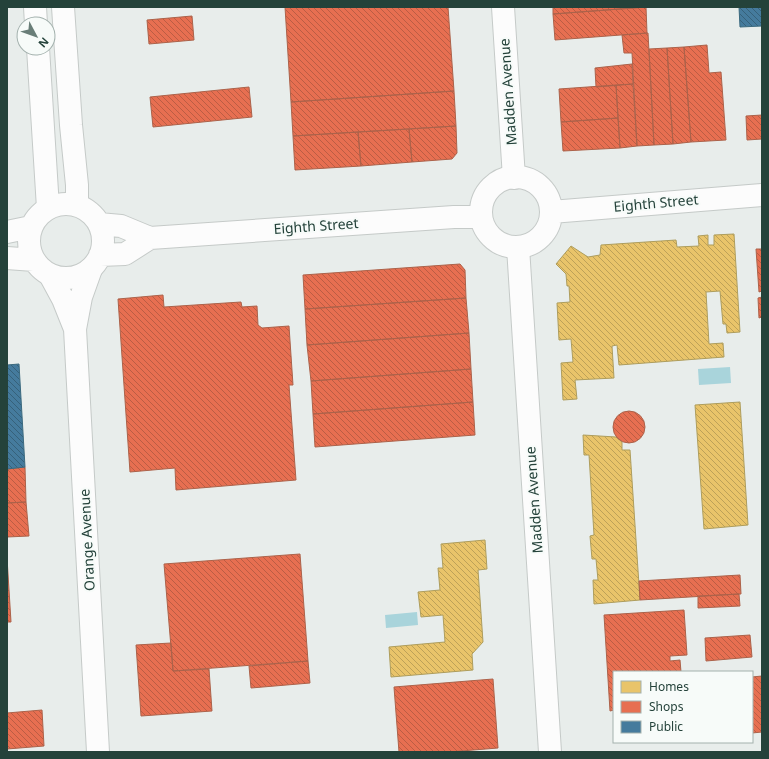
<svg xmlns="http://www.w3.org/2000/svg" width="769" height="759" font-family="'Noto Sans',sans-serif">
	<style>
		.water { fill: #a9d4db }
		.homes { fill: url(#homes-back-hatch); stroke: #ae9d5c }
		.shops { fill: url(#shops-back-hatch); stroke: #ac624a }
		.public { fill: url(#public-back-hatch); stroke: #3b6a7f }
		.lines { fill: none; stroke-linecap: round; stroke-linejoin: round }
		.minor-casing { stroke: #c5cac8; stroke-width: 24 }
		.tertiary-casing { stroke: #c5cac8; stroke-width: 24 }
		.minor { stroke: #fcfcfc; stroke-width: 22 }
		.tertiary { stroke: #fcfcfc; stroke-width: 22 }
		.labels { text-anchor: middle; stroke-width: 4; stroke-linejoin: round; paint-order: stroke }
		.street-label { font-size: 14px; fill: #24423a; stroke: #f7fbf9 }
	</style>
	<defs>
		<pattern id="homes-back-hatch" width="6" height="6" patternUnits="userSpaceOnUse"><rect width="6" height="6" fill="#e9c46a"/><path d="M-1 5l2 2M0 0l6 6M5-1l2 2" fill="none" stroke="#bda158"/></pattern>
		<pattern id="shops-back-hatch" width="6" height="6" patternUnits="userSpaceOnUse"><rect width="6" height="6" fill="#e76f51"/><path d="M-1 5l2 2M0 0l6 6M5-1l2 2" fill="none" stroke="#bb5d44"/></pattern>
		<pattern id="public-back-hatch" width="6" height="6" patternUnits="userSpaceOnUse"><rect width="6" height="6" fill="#457b9d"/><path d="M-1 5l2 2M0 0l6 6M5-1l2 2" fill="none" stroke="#36617a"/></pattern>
	</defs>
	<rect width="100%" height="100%" fill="#e8edeb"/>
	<path class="water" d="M730 367 731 383 699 385 698 369Z
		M417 612 418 625 386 628 385 615Z"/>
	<path class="homes" d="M734 234 740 332 727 333 726 324H723L720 291 706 292 709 344 723 343 724 357 619 365 617 345 612 346 614 378 575 380 577 399 563 400 561 363 573 362 571 339 559 340 557 303 570 302 569 286H567L566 274 556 264 571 246 588 257 600 255 601 245 676 240 677 247 699 246 698 236 708 235V245H714V235Z
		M740 402 748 525 704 529 695 405Z
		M583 435 616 437 622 442V450H630L640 600 594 604 593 580H598L596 559H592L590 536 594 535 589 455H584Z
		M485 540 487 569 478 570 483 642 472 654 473 670 391 677 389 647 445 642 443 615 421 617 418 592 440 590 438 568H443L441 544Z"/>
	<path class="shops" d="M285 7H448L454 91 291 102Z
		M553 7H647L553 14Z
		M646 7 647 33 555 40 553 14Z
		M192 16 194 40 149 44 147 20Z
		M648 33 654 145 637 146 632 53H624L622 35Z
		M707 45 709 73 721 72 726 140 691 142 684 47Z
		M684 47 691 142 673 144 667 48Z
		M667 48 673 144 654 145 649 49Z
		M632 64 633 84 596 87 595 68Z
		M633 84 637 146 620 148 616 85Z
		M616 85 618 118 561 122 559 89Z
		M249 87 252 117 153 127 150 97Z
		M454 91 456 126 293 136 291 102Z
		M762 115V139L747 140 746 116Z
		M618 118 620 148 563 151 561 122Z
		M456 126 457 153 452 159 412 162 409 129Z
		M409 129 412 162 361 166 358 132Z
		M358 132 361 166 295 170 293 136Z
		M756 249H762V291L759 292Z
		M460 264 465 270 466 298 305 309 303 275Z
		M163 295 164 307 241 302 242 307 257 306 258 325 262 328 289 326 293 385H289L296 480 176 490 175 468 130 472 118 299Z
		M762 297V317L759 318 758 298Z
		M466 298 469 333 307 345 305 309Z
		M469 333 471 369 311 381 307 345Z
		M471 369 473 402 313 414 311 381Z
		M473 402 475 435 315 447 313 414Z
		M613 427a16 16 0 1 1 32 0a16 16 0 1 1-32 0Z
		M25 467 26 502 7 503V469Z
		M26 502 29 536 7 537V503Z
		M300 554 308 661 173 671 164 564Z
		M7 558 11 622H7Z
		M740 575 741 594H739L640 600 639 581Z
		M739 594 740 606 698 608V596Z
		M684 610 687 655 670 656V661L680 660 681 672H614V710L610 711 604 615Z
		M750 635 752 657 706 661 705 638Z
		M171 643 173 671 209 669 212 711 141 716 136 645Z
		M308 661 310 683 251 688 249 666Z
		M762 676V732L752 733V677Z
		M493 679 498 748 449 752H399L394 687Z
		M42 710 44 746 7 749V713Z"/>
	<path class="public" d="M739 7H762V26L740 27Z
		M19 364 25 467 7 469V365Z"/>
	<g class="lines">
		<g class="minor-casing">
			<path id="minor" d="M35 7 36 24
				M63 7 71 125 77 185V205
				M503 7 514 178
				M38 48 48 208
				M518 247 550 752
				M91 269 81 297 75 329 98 752
				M50 275 63 299 75 329"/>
		</g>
		<g class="tertiary-casing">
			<path id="tertiary" d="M481 212a35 35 0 1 1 70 0a35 35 0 1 1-70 0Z
				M29 241a37 37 0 1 1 74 0a37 37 0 1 1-74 0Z
				M551 212 762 195
				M99 224 121 226 150 238 454 217H481
				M7 232 31 227
				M100 255 125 254 150 238
				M7 258 34 260"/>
		</g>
		<use href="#minor" class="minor"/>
		<use href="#tertiary" class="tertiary"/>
	</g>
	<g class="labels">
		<g class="street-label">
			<text transform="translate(508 92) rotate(-94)" y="5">Madden Avenue</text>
			<text transform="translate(656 203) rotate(-5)" y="5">Eighth Street</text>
			<text transform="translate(316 226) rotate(-4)" y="5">Eighth Street</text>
			<text transform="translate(534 500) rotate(-94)" y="5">Madden Avenue</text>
			<text transform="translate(87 540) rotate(-93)" y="5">Orange Avenue</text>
		</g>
	</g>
	<rect width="769" height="759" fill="none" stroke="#24423a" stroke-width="16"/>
	<rect x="613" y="671" width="140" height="72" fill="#f7fbf9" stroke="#a3b1ad"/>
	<rect x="621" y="681" width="20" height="12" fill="#e9c46a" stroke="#a3b1ad"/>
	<text x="649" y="691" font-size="12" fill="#24423a">Homes</text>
	<rect x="621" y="701" width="20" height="12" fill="#e76f51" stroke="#a3b1ad"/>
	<text x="649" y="711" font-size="12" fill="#24423a">Shops</text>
	<rect x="621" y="721" width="20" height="12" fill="#457b9d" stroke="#a3b1ad"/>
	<text x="649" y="731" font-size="12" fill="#24423a">Public</text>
	<g transform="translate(36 36) rotate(131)"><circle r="19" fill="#f7fbf9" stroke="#a3b1ad"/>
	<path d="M0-3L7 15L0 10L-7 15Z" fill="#697e78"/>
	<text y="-6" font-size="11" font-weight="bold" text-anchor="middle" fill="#24423a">N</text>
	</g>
</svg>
